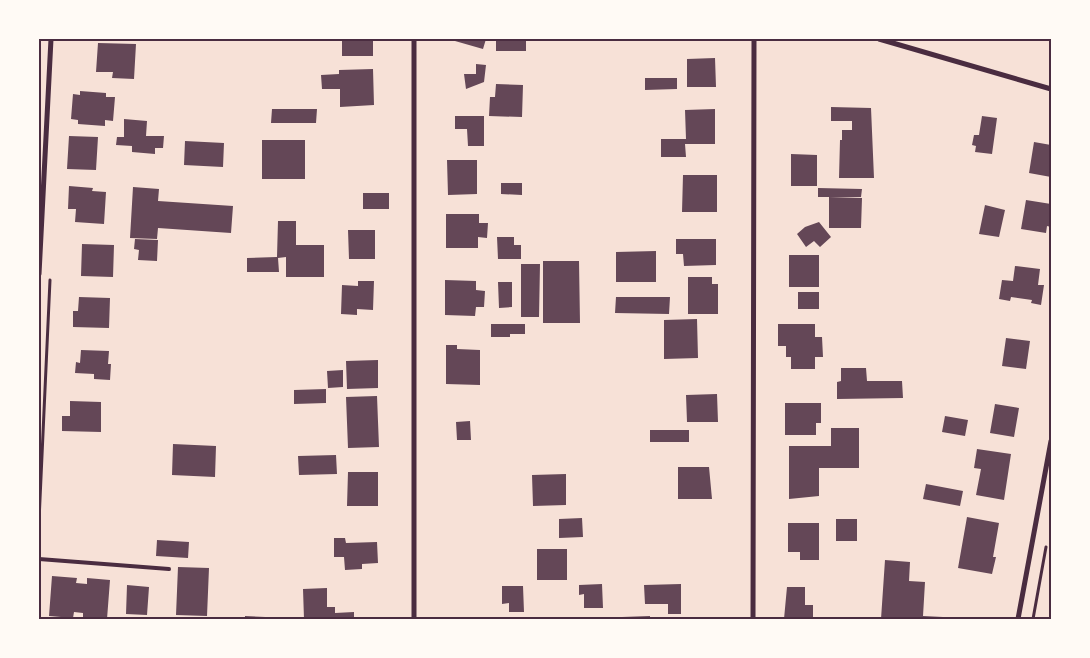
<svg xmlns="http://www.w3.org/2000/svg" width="1090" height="658" font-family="Karla,sans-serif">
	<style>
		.building { fill: #644757 }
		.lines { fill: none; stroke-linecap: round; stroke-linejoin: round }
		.path { stroke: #4a2c40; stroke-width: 3 }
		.service { stroke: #4a2c40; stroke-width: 4 }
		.minor { stroke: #4a2c40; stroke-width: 5 }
		.neatline { fill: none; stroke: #4a2c40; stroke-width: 2 }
	</style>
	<rect width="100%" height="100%" fill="#f7e1d7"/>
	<path class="building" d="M342 39H373V56H342Z
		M448 39H486L483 49Z
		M496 39H526V51H496Z
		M98 43 136 44 134 79 112 78 113 72H96Z
		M715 58 716 87H687V59Z
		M476 64 486 65 484 82 466 89 464 74H476Z
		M373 69 374 105 340 107V89H322L321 75 339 74V70Z
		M645 78H677V89L645 90Z
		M496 84 523 85 522 117 489 116 490 97H495Z
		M80 91 106 93V97H115L113 121 105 120V126L78 124V120L71 119 73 94 80 95Z
		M831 107 871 108 874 178H839L840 140H842V130H852V121H831Z
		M272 109H317L316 123H271Z
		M715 109V144H685L686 157H661V139H686L685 110Z
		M455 116H484V146H468L467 129H455Z
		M982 116 997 118 992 154 975 152 976 146 972 145 974 135H979Z
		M124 119 147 121 146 136H164L163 148H155V154L132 152V146L116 145 117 137H124Z
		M69 136 98 137 96 170 67 169Z
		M262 140H305V179H262Z
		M185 141 224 143 223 167 184 165Z
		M1034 142 1051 145V177L1029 173Z
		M791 154 817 155V186H791Z
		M447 160H477V194L448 195Z
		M683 175H717V212H682Z
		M501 183H522V195L501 194Z
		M69 186 93 188 92 191 106 192 104 224 75 222 76 209H68Z
		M133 187 159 189 158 201 233 206 231 233 158 228 157 239 130 238Z
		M818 188 862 189 861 197H818Z
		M363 193H389V209H363Z
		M829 197 862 198 861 228H829Z
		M1026 200 1051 204V227L1047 226 1046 233 1021 229Z
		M985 205 1005 210 999 237 979 234Z
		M446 214H479V223H488L487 238 478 237V248H446Z
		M278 221H296V245H324V277H286V257L278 258 279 272H247V258L277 257Z
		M819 222 831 237 820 247 814 241 806 247 797 234 805 227Z
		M348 230H375V259H349Z
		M497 237H514V245H521V259H498Z
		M135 239 158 240 157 261 138 260 139 250 134 249Z
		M676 239H716V265L684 266 683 254H676Z
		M82 244 114 245 113 277 81 276Z
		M656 251V282H616V252Z
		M789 255H819V287H789Z
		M543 261H579L580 323H543Z
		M521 264H540L539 317H521Z
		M1015 266 1040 269 1038 285H1044L1041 305 1031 303 1032 300 1011 297 1010 301 999 299 1002 280 1013 281Z
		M688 277H712V284H718V314H688Z
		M445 280 476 281V290L485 291 484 307H476L475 316 445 315Z
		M358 281H374L373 310 357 309V315L341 314 342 285 358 286Z
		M498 282H512V307L499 308Z
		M798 292H819V309H798Z
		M79 297 110 298 109 328 73 327V311H78Z
		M616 297H670L669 314 615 313Z
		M697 319 698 358 664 359V320Z
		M491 324H525V334H510V337H491Z
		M778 324H815V337H822L823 357H815V369H791V357H786V346H778Z
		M1006 338 1030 341 1026 369 1002 366Z
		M446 345H457V349L480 350V385L446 384Z
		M81 350 109 351 108 364H111L110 380 94 379V374L75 373 76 362 80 363Z
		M378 360V388L347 389 346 361Z
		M841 368H866L867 381H902L903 398 837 399V382L841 381Z
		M343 370V387L328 388 327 371Z
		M326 389V403L294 404V390Z
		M717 394 718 422H687L686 395Z
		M377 396 379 447 348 448 346 397Z
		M70 401 101 402V432L62 431V416H70Z
		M785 403H821V423H816V435H785Z
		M995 404 1019 408 1014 437 990 433Z
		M945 416 968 420 965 436 942 432Z
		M470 421 471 440H457L456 422Z
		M831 428H859V468H819V496L789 499V446H831Z
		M650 430H689V442H650Z
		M173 444 216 446 215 477 172 475Z
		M977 449 1011 454 1004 500 976 495 981 469 974 468Z
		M336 455 337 474 299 475 298 456Z
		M678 467H709L712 499H678Z
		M348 472H378V506H347Z
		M566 474V505L533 506 532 475Z
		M926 484 963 491 960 506 923 499Z
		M967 517 999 523 993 557H996L992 574 958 568Z
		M582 518 583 537 559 538V519Z
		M836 519H857V541H836Z
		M788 523H819V560H800V552H788Z
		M334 538H345L346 543 377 542 378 563 362 564V569L345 570 344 557H334Z
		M157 540 189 542 188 558 156 556Z
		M537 549H567V580H537Z
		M885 560 910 562 909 581 925 582 923 616 943 617V619H881Z
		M178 567 209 568 207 616 176 615Z
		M52 576 77 578 76 583 87 584V578L110 580 107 619H83V613L74 612 73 618 49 616Z
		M602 584 603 608H584V594L579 595V585Z
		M681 584V614H668V604H645L644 585Z
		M127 585 149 587 147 615 126 614Z
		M502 586H523L524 612H509V603L502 604Z
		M787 587H805V605H813V619H784Z
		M327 588V607H335V613L354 612V619H304L303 589Z
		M245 616 288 618V619H245Z
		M650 616V619H622V617Z"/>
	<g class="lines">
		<path class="path" d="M39 521 50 280
			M1033 619 1046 547"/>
		<path class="service" d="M39 559 169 569"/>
		<path class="minor" d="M879 39 1051 89
			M39 274 51 39
			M414 619V39
			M753 619 754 39
			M1018 619 1051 441"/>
	</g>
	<rect width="1090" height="658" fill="none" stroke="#fffaf5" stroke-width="80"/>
	<rect x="40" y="40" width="1010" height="578" class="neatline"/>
</svg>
